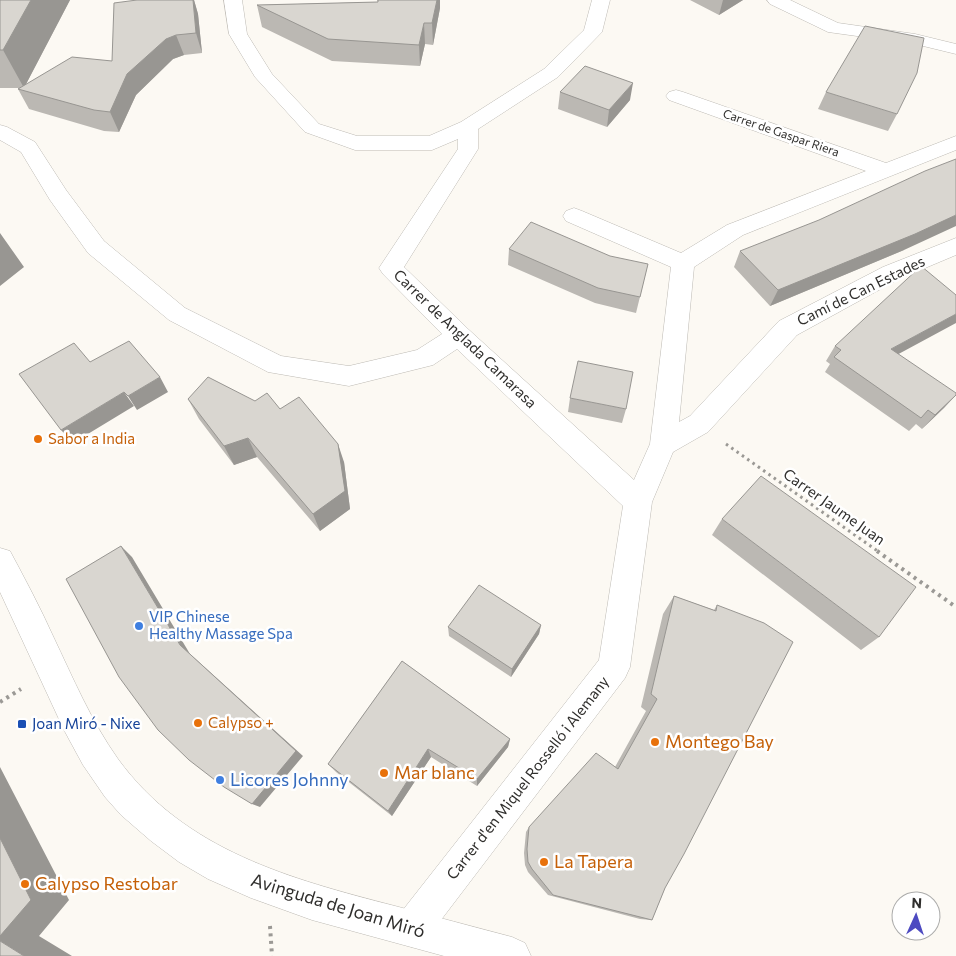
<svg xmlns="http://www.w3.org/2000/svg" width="956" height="956" font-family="Commissioner,sans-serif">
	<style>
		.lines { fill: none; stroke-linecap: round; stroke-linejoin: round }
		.street-casing { stroke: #bdbab4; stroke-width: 1 }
		.primary-casing { stroke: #bdbab4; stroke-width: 1 }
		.path-far1 { stroke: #9b9995; stroke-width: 3; stroke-dasharray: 2.5 4; stroke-linecap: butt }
		.path { stroke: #9b9995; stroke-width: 4; stroke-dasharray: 3 4.5; stroke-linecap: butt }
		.street { fill: #fff; fill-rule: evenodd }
		.primary { fill: #fff; fill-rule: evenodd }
		.wall { fill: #bbb8b3 }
		.shaded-wall { fill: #989692 }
		.building { fill: #d9d6d0; stroke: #989692 }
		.food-dot { fill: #e8710a; stroke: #fff; stroke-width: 2 }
		.shop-dot { fill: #3f7fe0; stroke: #fff; stroke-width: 2 }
		.transit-dot { fill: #1a4fb4; stroke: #fff; stroke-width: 2 }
		.labels { text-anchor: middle; stroke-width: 5; stroke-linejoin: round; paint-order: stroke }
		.far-street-label { font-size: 12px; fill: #302f2d; stroke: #fff }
		.street-label { font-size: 15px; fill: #302f2d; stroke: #fff }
		.food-label { font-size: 15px; fill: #c56008; stroke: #fff; text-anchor: start }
		.shop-label { font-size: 15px; fill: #366cbe; stroke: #fff; text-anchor: start }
		.transit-label { font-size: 15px; fill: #164399; stroke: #fff; text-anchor: start }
		.near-food-label { font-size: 18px; fill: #c56008; stroke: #fff; text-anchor: start }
		.near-shop-label { font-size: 18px; fill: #366cbe; stroke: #fff; text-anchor: start }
		.near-street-label { font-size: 18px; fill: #302f2d; stroke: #fff }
	</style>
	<rect width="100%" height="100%" fill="#fcf9f3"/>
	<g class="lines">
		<g class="street-casing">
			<path id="street" d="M224 0H242L247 34 272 74 319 124 357 136H429L461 122 544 69 584 30 592 0H610L602 32 558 77 478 129V149L404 267 468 329 634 480 650 444 671 267 566 221 563 216 566 211 574 208 582 211 681 253 727 225 866 171 669 100 666 96 669 92 676 90 683 92 886 163 956 136V150L743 235 694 267 679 422 690 416 779 321 883 267 956 238V255L899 279 797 335 708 432 673 452 652 502 630 667 625 678 425 941 412 947 399 941 393 928 399 915 599 660 623 506 457 349 433 365 349 386 268 372 169 320 88 253 50 200 21 152 0 140V125L7 127 35 142 66 190 104 241 185 308 281 356 349 366 417 350 442 334 383 274 379 268 458 149V139L432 150H355L305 132 255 77 229 34Z
				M767 0H790L838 23 915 34 956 44V54L915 44 828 32 770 4Z"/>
		</g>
		<g class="primary-casing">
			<path id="primary" d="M0 548 10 551C25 579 40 607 53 636 73 678 91 721 118 759 185 851 291 879 395 906 434 916 473 927 512 937L525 943 531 956H444L312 920 251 898 208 879 179 862 151 841 121 815 105 797 83 765 64 730 0 592Z"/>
		</g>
		<path class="path-far1" d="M726 444 879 552"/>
		<path class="path" d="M877 551 956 607
			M0 702 21 689
			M270 926 272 956"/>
		<use href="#street" class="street"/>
		<use href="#primary" class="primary"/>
	</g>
	<path class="wall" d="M0 0H70L26 84 112 61 137 0H194L198 14 202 53 184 55 173 59 136 95 119 132 104 131 29 109 18 89 19 88H0Z
		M377 0H440V8L433 45 425 44 420 66 332 61 262 27 257 5 378 2Z
		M690 0H743L719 15Z
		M560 92 630 100 607 127 558 109Z
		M826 92 897 114 888 131 818 109Z
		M509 249 648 264 636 313 595 303 508 265Z
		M904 250 770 306 734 267 740 251Z
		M835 346 898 354 956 395 922 429 916 424 909 431 825 372 830 364 826 361Z
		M570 398 626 409 622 423 568 412Z
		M188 399 255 401 280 409 344 462 350 509 320 531 257 457 234 465 199 419Z
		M722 519 879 637 861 650 712 535Z
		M674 596 714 610 717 605 665 888 652 920 640 919 548 895 528 872 525 865 524 853 526 832 529 827 615 767 646 711 641 707 663 614Z
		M541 625 539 634 511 677 449 636 448 627Z
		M402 661 510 739 508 747 477 786 431 757 392 816 336 772 328 764Z"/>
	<path class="shaded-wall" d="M31 0H70L24 88 3 50Z
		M193 0H194L198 14 202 53 196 33Z
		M437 0H440V8L433 45 432 23Z
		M723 0H743L719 15Z
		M424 23 425 44 420 66 419 45Z
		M176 35 184 55 173 59 136 95 119 132 110 112 127 74 166 39Z
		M633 83 630 100 607 127 609 110Z
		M956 215V226L904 250 770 306 778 290Z
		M0 233 24 267 0 286Z
		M956 314V323L880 364 891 349Z
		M160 377 168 392 137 410 128 396Z
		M124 392 134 406 73 443 61 430Z
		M956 395 944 408 922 429 935 415Z
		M248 438 257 457 234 465 224 446Z
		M338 444 344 462 350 509 320 531 313 514Z
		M121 546 132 557 190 654 303 756 260 807 252 804 180 645Z
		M541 625 539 634 511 677 512 669Z
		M510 739 508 747 477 786V779Z
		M428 749 431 757 392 816 388 811Z
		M0 767 69 900 39 936 72 956H24L0 941Z"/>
	<path class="building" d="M0 0H31L3 50H0Z
		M137 0H193L196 33 176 35 166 39 127 74 110 112 94 110 18 89 72 57 112 61 114 3Z
		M378 0H437L432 23H424L419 45 328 39 257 5 378 2Z
		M865 26 924 38 917 73 897 114 826 92Z
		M585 66 633 83 609 110 560 92Z
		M956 159V215L915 234 778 290 740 251 819 220 925 171Z
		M531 222 610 256 648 264 640 297 598 288 509 249Z
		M921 266 956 295V314L891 349 956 393V395L935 415 928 410 921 418 834 357 841 350 835 346Z
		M129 341 160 377 128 396 124 392 61 430 19 374 74 343 90 362Z
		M578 361 633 372 626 409 570 398Z
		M208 377 255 401 267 393 280 409 299 397 338 444 345 491 313 514 248 438 224 446 188 399Z
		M761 476 916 587 879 637 722 519Z
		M121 546 180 645 296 751 252 804 224 787 189 760 158 730 119 677 66 579Z
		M479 585 541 625 512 669 448 627Z
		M674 596 716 611 717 605 764 623 793 642 684 854 665 888 652 920 553 895 532 869 528 862 527 849 529 827 596 753 618 769 657 699 651 694Z
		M402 661 510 739 477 779 428 749 388 811 328 764Z
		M0 838 31 900 0 936Z
		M0 941 24 956H0Z"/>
	<g class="food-dot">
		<circle cx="38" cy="439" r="5"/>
		<circle cx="198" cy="723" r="5"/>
		<circle cx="655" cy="742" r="5"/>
		<circle cx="384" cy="773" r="5"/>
		<circle cx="544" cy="862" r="5"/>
		<circle cx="25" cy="884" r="5"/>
	</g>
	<g class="shop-dot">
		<circle cx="139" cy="626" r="5"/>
		<circle cx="220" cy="780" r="5"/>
	</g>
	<rect class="transit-dot" x="17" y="719" width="10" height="10" rx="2.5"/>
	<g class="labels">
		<g class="far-street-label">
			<text transform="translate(781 133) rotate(19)" y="4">Carrer de Gaspar Riera</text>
		</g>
		<g class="street-label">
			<text transform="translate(861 291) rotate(-26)" y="5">Camí de Can Estades</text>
			<text transform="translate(465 339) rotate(44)" y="5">Carrer de Anglada Camarasa</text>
			<text transform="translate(834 507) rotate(35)" y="5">Carrer Jaume Juan</text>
			<text transform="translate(528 778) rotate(-52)" y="5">Carrer d'en Miquel Rosselló i Alemany</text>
		</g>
		<g class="food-label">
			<text x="48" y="444">Sabor a India</text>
			<text x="208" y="728">Calypso +</text>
		</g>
		<g class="shop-label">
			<text x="149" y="622">VIP Chinese<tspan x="149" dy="17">Healthy Massage Spa</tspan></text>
		</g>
		<g class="transit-label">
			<text x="32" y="729">Joan Miró - Nixe</text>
		</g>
		<g class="near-food-label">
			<text x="665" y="748">Montego Bay</text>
			<text x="394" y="779">Mar blanc</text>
			<text x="554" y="868">La Tapera</text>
			<text x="35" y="890">Calypso Restobar</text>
		</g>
		<g class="near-shop-label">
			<text x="230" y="786">Licores Johnny</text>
		</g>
		<g class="near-street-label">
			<text transform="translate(338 906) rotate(17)" y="6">Avinguda de Joan Miró</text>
		</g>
	</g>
	<g transform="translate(916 916) rotate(3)"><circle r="24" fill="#ffffff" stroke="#acacab"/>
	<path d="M0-4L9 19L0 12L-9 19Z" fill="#4d4ac1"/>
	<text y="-8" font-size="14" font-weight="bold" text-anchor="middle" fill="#302f2d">N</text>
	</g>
</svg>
